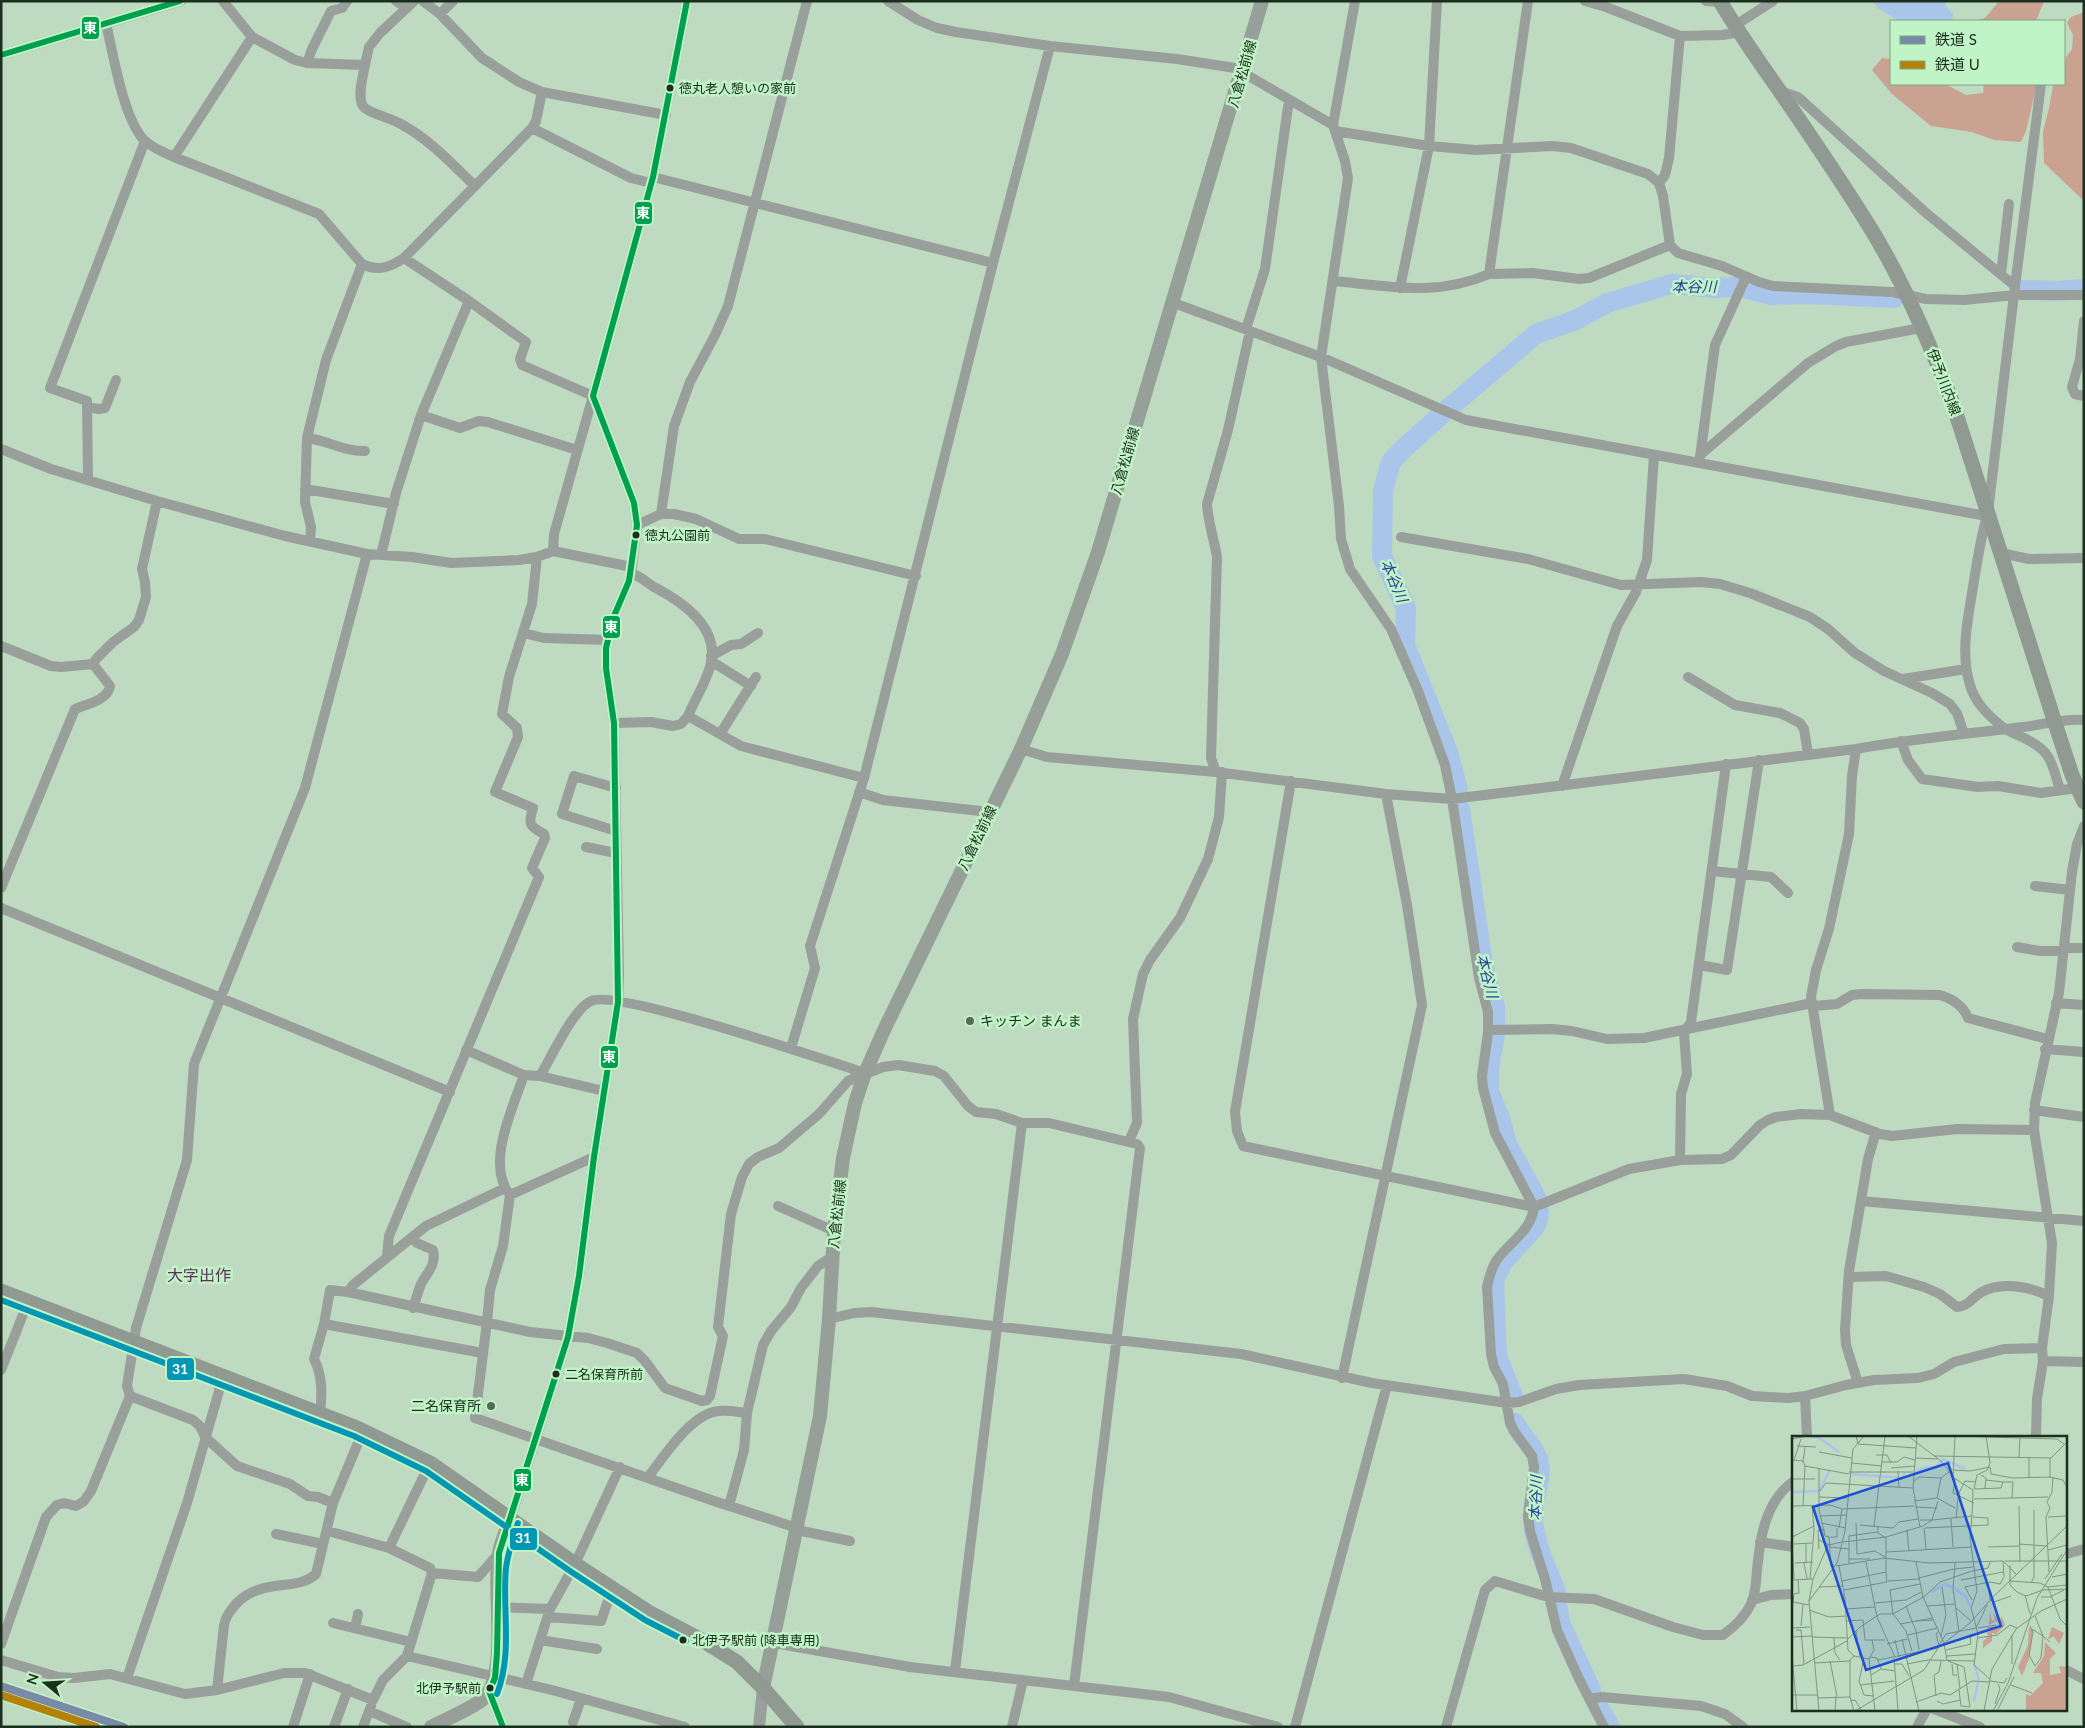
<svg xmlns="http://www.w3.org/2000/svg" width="2085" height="1728" font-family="Lato,'Noto Sans JP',sans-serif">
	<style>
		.forest { fill: #caa291 }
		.water { fill: #aac5ea }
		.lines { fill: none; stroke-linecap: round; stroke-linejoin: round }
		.river { stroke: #aac5ea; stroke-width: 20 }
		.minor { stroke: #999f9a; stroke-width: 10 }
		.tertiary { stroke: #999f9a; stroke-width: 12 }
		.secondary { stroke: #969f98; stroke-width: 14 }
		.primary { stroke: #909992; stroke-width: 15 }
		.rail-casing { stroke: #8f9d91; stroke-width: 5 }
		.rail { stroke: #c0f3c5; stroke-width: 3; stroke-dasharray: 9; stroke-linecap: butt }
		.bus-1-casing { stroke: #c0f3c5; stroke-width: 10 }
		.bus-2-casing { stroke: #c0f3c5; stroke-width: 10 }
		.bus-1 { stroke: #01a04e; stroke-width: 6 }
		.bus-2 { stroke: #0497b4; stroke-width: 6 }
		.rail-1-casing { stroke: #c0f3c5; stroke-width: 11 }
		.rail-2-casing { stroke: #c0f3c5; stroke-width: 11 }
		.rail-1 { stroke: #798aa8; stroke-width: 8 }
		.rail-2 { stroke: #b58209; stroke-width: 8 }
		.bus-dot { fill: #1b2f1e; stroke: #c0f3c5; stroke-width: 2 }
		.poi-dot { fill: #546b57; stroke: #c0f3c5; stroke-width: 2 }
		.labels { text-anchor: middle; stroke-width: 5; stroke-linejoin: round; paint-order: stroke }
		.bus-label { font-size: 13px; fill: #1b2f1e; stroke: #c0f3c5; text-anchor: start }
		.street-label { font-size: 14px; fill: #1b2f1e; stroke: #c0f3c5 }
		.poi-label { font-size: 14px; fill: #1b2f1e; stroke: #c0f3c5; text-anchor: start }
		.water-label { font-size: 15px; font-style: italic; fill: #27409a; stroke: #c0f3c5 }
		.quarter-label { font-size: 16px; fill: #602e5f; stroke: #c0f3c5 }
		.inset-river { fill: none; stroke: #aac5ea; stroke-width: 2.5 }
		.inset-road { fill: none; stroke: #7d9680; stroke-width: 1 }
		.view { fill: #1d4ed8; fill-opacity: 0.15; stroke: #1d4ed8; stroke-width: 2.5 }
		.inset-edge { fill: none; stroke: #1b2f1e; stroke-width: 2.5 }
		.line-badge { stroke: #c0f3c5; stroke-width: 2 }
		.badge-label { font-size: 14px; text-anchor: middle; font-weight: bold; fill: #fff }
	</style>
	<rect width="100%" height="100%" fill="#bedac1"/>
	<path class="forest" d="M1999 1H2044L2036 21H1973L1985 18Z
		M2084 12V201L2044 163 2043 132 2049 108 2053 86 2054 84H2064V60L2072 49 2073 35 2067 23 2071 17Z
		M1882 58 1891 59V84H1945L1966 95 1983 93 1984 84H2037L2026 131 2021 142 1994 140 1972 132 1931 126 1892 94 1872 70Z"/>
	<path class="water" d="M1872 1H1946V6L1953 14 1952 21H1899L1878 8Z"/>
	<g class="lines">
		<path class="river" d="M1748 289 1771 295 1810 294 1894 298
			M2020 290 2056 291 2084 289
			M1449 408 1536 334 1576 320 1607 303 1672 284 1713 288 1736 287
			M1441 415 1401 451 1391 462 1383 490 1382 556 1406 608 1405 645 1448 752 1458 790
			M1460 809 1484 970 1495 1007V1025
			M1495 1036 1489 1068V1091L1500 1118 1507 1144 1537 1199
			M1513 1396 1497 1356 1494 1280 1503 1262 1534 1228 1538 1220 1539 1211
			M1515 1423C1521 1437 1535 1446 1539 1462 1542 1478 1534 1495 1533 1511 1531 1538 1547 1567 1556 1592
			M1557 1606 1561 1625 1591 1690
			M1598 1706 1610 1727"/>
		<path class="minor" d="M223 1 252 37 295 60 307 63 365 65 369 47 380 33 414 1
			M396 1 407 8
			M423 1 440 14 482 58 519 82 542 92 666 115
			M888 1 918 20 937 28 956 32 1050 46 1177 59 1235 68 1333 125 1345 161 1348 178 1321 357 1339 506 1341 539 1350 569 1391 629 1418 691 1445 765 1452 799 1479 978 1488 1012V1033L1482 1076 1483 1088 1495 1133 1534 1207C1531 1232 1509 1242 1496 1261 1491 1269 1489 1278 1487 1287L1491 1354 1494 1367 1503 1384 1510 1423 1514 1431 1532 1456 1534 1467 1528 1516 1530 1531 1545 1579 1557 1630 1579 1679 1604 1727
			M1528 1 1489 274 1533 273 1579 279 1589 278 1670 245
			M1585 1 1606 7 1680 36 1723 35 1738 32
			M1706 1 1720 2
			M440 14 453 1
			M106 23C113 53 123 118 144 140 152 148 163 152 174 157L319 214 362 264C378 272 390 267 404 258L532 128 536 121 542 92
			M1734 26 1773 1
			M1 55 181 1
			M307 63 312 49 331 11 342 8 347 1
			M365 65C363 76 357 96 363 106 366 112 393 119 401 124 429 139 451 163 474 185
			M1780 91 1798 97 1925 212 2015 286 1988 512C1981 536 1977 561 1973 587 1968 618 1960 653 1970 685 1975 702 1986 713 1999 724 2006 731 2014 733 2022 737 2052 751 2051 761 2060 790
			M1333 125 1355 1
			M532 128 631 178 651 183
			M1335 131 1429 146 1476 150 1552 146 1571 148 1648 174 1659 183 1663 196 1670 245 1678 253 1722 266 1759 282 1773 286 1892 292 1926 299 1964 300 2015 295H2084
			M174 157 252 37
			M653 177 993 263
			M1659 183 1665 175 1669 158 1680 36
			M404 258 469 301 526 342 520 359 522 365 593 396 554 534 553 551
			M2001 274 2009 204
			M1333 281C1388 286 1436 297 1489 274
			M2015 286 2041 84
			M1400 288 1429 146 1437 1
			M1171 302 1321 357 1466 420 1981 515 1988 512
			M2084 321 2080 359 2072 387 2075 394 2084 396
			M1246 329 1265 269 1289 100
			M87 407 99 409 105 408 116 380
			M421 415 460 428 479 421 488 422 577 450
			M307 438C327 440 344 452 365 451
			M1 449 51 469 157 501 285 536 367 554 412 557 451 563 519 560 537 557 553 551 632 567
			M1700 455 1808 363 1836 346 1846 342 1921 328
			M1700 457 1715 345 1746 277
			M88 480 87 401 50 388 145 141
			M305 489 394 504
			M661 514 674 426 690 382 715 335 728 306 807 1
			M637 525 661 514H674L696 519 739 539H765L916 576
			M1401 537 1528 559 1621 585 1701 582 1720 584 1750 593 1810 617 1828 629 1855 653 1884 671 1932 693 1950 704 1957 713 1964 734
			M310 541 311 527 305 502 307 438 326 360 362 264
			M2001 553 2029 559 2084 558
			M381 555 396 493 421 415 469 301
			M631 573C640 576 646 582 654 587 681 601 719 626 711 663 707 681 695 699 688 716
			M523 633 544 638 608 640
			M1 646 51 666 61 667 93 664
			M711 656 731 645 741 644 758 633
			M711 661 751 686
			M1688 677 1735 705 1780 713 1800 723 1804 729 1808 754
			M1903 679 1966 669
			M614 723 651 722 673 726 681 724 688 716 741 746 864 778
			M720 734 756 677
			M1901 741 1908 760 1922 779 1978 787 1998 786 2041 793 2077 788
			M1021 749 1047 757 1216 772 1386 794 1452 799 1856 749C1911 739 1967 734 2023 727 2043 725 2063 718 2084 720
			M1216 772 1211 758 1217 557C1214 539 1208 522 1207 504L1228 430 1250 331
			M1291 781 1235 1112 1237 1131 1243 1146 1534 1207 1629 1169 1680 1160 1722 1159 1731 1155 1760 1125 1768 1120 1776 1117 1801 1114 1830 1115 1880 1134 1892 1136 1957 1129 2034 1130
			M1562 786 1617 626 1636 592 1647 560 1654 455
			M616 788 574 776 562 814 616 831
			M859 792 883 800 989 812
			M586 847 616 853
			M1712 871 1771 877 1788 893
			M2035 886 2070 890
			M1 888 75 709C87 704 108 700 110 686L93 664 96 659 113 642 134 627 139 620 146 597 145 582 142 569 157 501
			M1 908 450 1092
			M2017 947 2040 951H2062
			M2063 948H2084
			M1699 965 1727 970 1759 760
			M2056 1003 2084 1005
			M1813 1006 1837 1004 1852 995 1862 994 1940 995C1953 999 1963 1005 1968 1018L2047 1039
			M1488 1030 1552 1029 1572 1031 1607 1039 1644 1038 1812 1003
			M791 1048 815 968 810 946 864 778 993 263 1050 46
			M2045 1049 2084 1052
			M466 1050 524 1075 540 1076C551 1058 573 1009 591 1001 616 989 828 1061 865 1073
			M524 1075C513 1108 485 1164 510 1195L503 1246 490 1290 487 1322 475 1418 714 1501 797 1528
			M540 1076 604 1091
			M2034 1110 2084 1117
			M1830 1115 1811 997 1816 970 1829 929 1849 834 1852 776 1856 749
			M1022 1123H1049L1137 1144 1140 1148 1074 1686
			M1129 1141 1137 1123 1133 1019 1143 974 1150 960 1180 918 1208 859 1219 817 1222 772
			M1680 1160 1681 1094 1687 1074 1684 1033 1691 1022 1726 764
			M510 1195 594 1157
			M1861 1201 2084 1221
			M778 1206 834 1231
			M412 1238 417 1243 433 1250C436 1266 428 1271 421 1284 418 1291 416 1300 413 1308
			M387 1256 389 1236 539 877 532 868 545 838 544 834C529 826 528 824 533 808L495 792 518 737 517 728 502 714 509 677 532 604 537 557
			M1849 1277 1886 1276 1924 1287 1940 1294 1957 1307C1968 1306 1971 1299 1980 1293 1999 1281 2029 1286 2049 1296
			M348 1292 530 1332 588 1338 607 1343 637 1353 645 1361 665 1388 702 1401 707 1400 710 1396 723 1336 718 1327 731 1214 742 1177 749 1164 758 1157 779 1148 819 1114 848 1081 883 1067 898 1065 935 1071 944 1076 968 1106 976 1112 996 1114 1022 1123 955 1671
			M829 1319 854 1313 871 1312 1241 1354 1372 1383 1507 1403 1519 1402 1556 1389 1579 1385 1684 1379 1727 1386 1752 1396 1789 1398 1805 1396 1846 1385 1874 1380 1918 1378 1934 1374 1954 1362 2004 1349 2042 1348
			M324 1324 483 1353
			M2043 1361 2084 1362
			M1 1370 28 1302
			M1342 1378 1422 1005 1407 905 1386 794
			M1858 1383 1846 1345 1845 1330 1849 1271 1868 1159 1876 1132
			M130 1396 193 1420 200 1426 205 1437 237 1466 290 1484 308 1496 318 1497 333 1503
			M1805 1396 1807 1437
			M320 1414C322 1396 323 1376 314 1359L324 1324 330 1290 348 1292 353 1285 426 1226 505 1188
			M2036 1437 2037 1399 2043 1361 2042 1348 2049 1296 2052 1243 2034 1130 2035 1103 2059 993 2072 872 2077 844 2084 826
			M648 1477C664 1457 691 1413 719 1411 728 1410 738 1412 747 1413
			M729 1506 744 1450 747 1413 763 1345 771 1331 791 1307 801 1288 818 1266 833 1256
			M510 1520 568 1337 579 1276 594 1157 618 1002 619 973 614 723 606 668V648L614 616 629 581 632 567 637 525 634 503 593 396 653 177 687 1
			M797 1530 850 1541
			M328 1531 389 1548 430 1568 432 1573 407 1656
			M276 1534 323 1544
			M1760 1542 1794 1547
			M389 1548 430 1463
			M2066 1554 2084 1549
			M432 1573 478 1577 499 1553
			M1752 1600 1771 1595 1794 1594
			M497 1607 550 1609
			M548 1617 601 1621 608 1601 614 1599 616 1591
			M333 1623 411 1642
			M355 1628 358 1614
			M540 1640 597 1649
			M774 1643 910 1667 1169 1697 1278 1727
			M1 1644 46 1517 57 1505 64 1503 76 1506 84 1501 91 1491 130 1396 127 1386 136 1328 187 1160 194 1064 305 788 367 554
			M1 1660 58 1677 74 1678 110 1674 185 1694 217 1690 284 1673H305L373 1700 383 1680 407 1656 552 1690 685 1727
			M2066 1670 2084 1679
			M127 1678 187 1503 219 1391V1375
			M526 1684 550 1609 575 1564 620 1467
			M217 1690 224 1625C226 1616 230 1611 236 1604 261 1577 297 1592 316 1574L333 1503 363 1431
			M489 1691 503 1727
			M1589 1699 1602 1697 1701 1706 1725 1714 1743 1727
			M1934 1709 1980 1727
			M369 1711 407 1727
			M573 1722 581 1699
			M293 1727 310 1674
			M334 1727 348 1689
			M363 1727 371 1706
			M1012 1727 1023 1680
			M1295 1727 1387 1385
			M1446 1727 1485 1590 1495 1581 1548 1597 1594 1599 1673 1627 1703 1635H1723C1734 1627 1745 1617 1751 1604 1756 1593 1756 1582 1757 1570 1760 1538 1765 1501 1794 1481
			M1917 1727 1927 1709"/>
		<path class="tertiary" d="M759 1727 763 1688"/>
		<path class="secondary" d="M763 1688 820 1416 829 1319 834 1231 843 1158 855 1103 865 1073 884 1030 1021 749 1062 654 1098 552 1262 1
			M431 1727C444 1720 476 1707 485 1697 509 1670 492 1590 499 1553 501 1542 506 1531 510 1520"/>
		<path class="primary" d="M1720 1C1738 32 1758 60 1779 90 1810 135 1842 182 1871 229 1904 283 1929 342 1952 401L2055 723 2072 775 2084 802
			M1 1291 357 1428 430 1463 575 1564 650 1613 705 1642 737 1662 763 1688 797 1727"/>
		<g class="rail-casing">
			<path id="rail" d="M1 1694 99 1727"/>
		</g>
		<use href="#rail" class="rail"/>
		<g class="bus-1-casing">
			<path id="bus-1" d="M1 55 180 1
				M489 1691 495 1678 497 1653 499 1553 568 1337 579 1276 594 1157 618 1002 614 723 606 668V648L614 616 629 581 637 525 634 503 593 396 653 177 687 1
				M489 1691 503 1727"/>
		</g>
		<g class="bus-2-casing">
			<path id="bus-2" d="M1 1300 354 1436 426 1471 570 1571 645 1620 686 1641
				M497 1694C513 1652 502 1611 506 1568 508 1552 513 1538 518 1523"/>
		</g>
		<use href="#bus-1" class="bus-1"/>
		<use href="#bus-2" class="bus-2"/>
		<g class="rail-1-casing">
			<path id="rail-1" d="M1 1686 124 1727"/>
		</g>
		<g class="rail-2-casing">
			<path id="rail-2" d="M1 1695 96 1727"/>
		</g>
		<use href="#rail-1" class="rail-1"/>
		<use href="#rail-2" class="rail-2"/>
	</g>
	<g class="bus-dot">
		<circle cx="670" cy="88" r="4.5"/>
		<circle cx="636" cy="535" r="4.5"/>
		<circle cx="556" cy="1374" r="4.5"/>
		<circle cx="683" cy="1640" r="4.5"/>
		<circle cx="490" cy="1688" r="4.5"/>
	</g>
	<g class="poi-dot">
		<circle cx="970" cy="1021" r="5"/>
		<circle cx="491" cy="1406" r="5"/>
	</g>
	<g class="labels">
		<g class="bus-label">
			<text x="679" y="93">徳丸老人憩いの家前</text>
			<text x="645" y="540">徳丸公園前</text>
			<text x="565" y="1379">二名保育所前</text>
			<text x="692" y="1645">北伊予駅前 (降車専用)</text>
			<text x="481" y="1693" text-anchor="end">北伊予駅前</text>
		</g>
		<g class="street-label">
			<text transform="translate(1242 74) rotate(-74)" y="5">八倉松前線</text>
			<text transform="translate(1944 382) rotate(69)" y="5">伊予川内線</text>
			<text transform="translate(1125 461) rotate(-74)" y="5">八倉松前線</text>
			<text transform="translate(977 838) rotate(-64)" y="5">八倉松前線</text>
			<text transform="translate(837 1214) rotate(-84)" y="5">八倉松前線</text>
		</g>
		<g class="poi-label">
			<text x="980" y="1026">キッチン まんま</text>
			<text x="481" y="1411" text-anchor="end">二名保育所</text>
		</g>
		<g class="water-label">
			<text x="1694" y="292">本谷川</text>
			<text transform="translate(1394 581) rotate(67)" y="5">本谷川</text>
			<text transform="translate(1487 976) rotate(76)" y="5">本谷川</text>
			<text transform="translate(1536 1498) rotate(-88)" y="5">本谷川</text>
		</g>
		<g class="quarter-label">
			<text x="199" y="1281">大字出作</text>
		</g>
	</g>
	<g transform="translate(1792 1436)">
		<rect width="275" height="275" fill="#bedac1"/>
		<path d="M198 176 200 185 203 183 201 177 207 184 210 181 213 189 204 198 200 197V205L191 212V205L197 200 194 196 196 191 211 190 204 185 197 189ZM237 191 241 195 237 223 230 240 226 231 236 209ZM260 191 272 197 267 208 262 201 256 203ZM253 206 264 217 258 223V239L269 237 267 230 275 231V275H234V258L238 260 251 247 249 237H241L252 220Z" fill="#caa291"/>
		<path class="inset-river" d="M17 0 26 1 47 16M122 37 131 32 144 31 151 23 173 33M58 38 86 40M86 40 111 42 113 36M0 56 27 55 38 34M161 151 174 161 178 170M139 156 153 148 160 151M182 228 187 244M182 265 186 246"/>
		<path class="inset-road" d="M64 0 66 8 124 12M125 0 121 52 128 91M163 0 265 3 272 8M194 0 198 27 195 34 185 39 182 53 209 52 211 46H221M0 3 15 0M5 10 24 11M27 16 60 22M84 19H95L99 27M142 20 259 22 275 6M227 21 228 0M237 21V41M124 22 145 23M258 22V41M0 24 11 25 13 30 57 38M2 24 9 3M11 26 13 11M90 26H105L112 21 123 24M60 27 90 30M27 32V74L33 100 37 101 39 131M99 32 123 30M161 34 178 35 198 31 199 38 221 42 258 41 271 44 275 51M106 35 107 51M57 36H121M189 39 194 42 193 52M161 40 163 1M0 43H23M163 43 161 57 182 67M194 44 211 46M121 46 127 41 149 42M28 55 34 47 121 52M166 59 173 45 184 46M27 61 55 62M145 62 149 42 157 36M220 62 221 46M182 63 256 61M122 65 145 62 163 72M0 70 38 69 50 73 122 70M11 70 13 30M227 70 228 126M123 71 145 72M28 80 54 79M180 80 178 101 185 155 179 172 186 198 182 229 198 243M256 81 275 80M164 82 166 62M159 83 161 111M128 84H140L146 65M29 87 54 92M64 87 65 118 83 115 93 121M68 89 101 92 107 86 126 83M82 90 93 0M47 92 50 73M132 92 134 113M133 92 196 89V82L181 81M115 94 117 115M0 101 22 90M38 101H45V92M27 104 37 109 50 106M0 106 2 143M51 106 94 101 131 90 140 84 180 80 181 54 162 42 149 25 116 0M2 108 20 107M227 108 254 110M38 111 57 113M196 111 227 110M27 113 26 94H33M256 114 275 109M94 116 179 111M57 123H78M213 125H275M74 126 85 181 103 221M124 126 131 161 152 207 155 224M3 127 21 126M12 127 15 143M14 127V107M57 127V100L85 96M163 127 161 153 167 196M218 129V149L225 156 234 160 251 154 275 153M44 130 92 122 137 127 211 125 224 138M47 130 53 162 56 214 62 220 77 223M162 133 181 131M180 135 196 132 198 126M257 136 254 81 258 72 255 66 260 56 261 42M260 141 275 138M127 142 162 133M18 143 22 94 20 69M253 143 270 118M0 144 21 143 36 109M169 144 211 136M50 145 94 136V102L86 97V90M96 145 127 143M217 145 248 147 256 151 268 183 275 190M196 147 198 164M239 147 242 141V74M27 151 51 150M255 151 275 149M52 154 95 146 94 136M233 159 238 178M249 161H258L272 154M180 164 173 151 198 146 208 148 212 141 211 126M198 164 202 166 219 160M17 165 21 143M1 166 2 158 7 157 6 144M1 166 17 169M83 167 114 164 129 156M114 170 124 195M135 170 163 168M164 172 179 185M54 173 83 171M17 174 37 181 54 180M243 180 251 200 258 206M54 185 71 184 73 204H93M124 185 142 184M108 188 140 182M9 190 11 168M238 190 241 196 237 219 243 230M0 192 18 191M184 192 195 169M186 192 204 189M240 193 251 200 249 222 243 230M4 194H9L12 228M64 195 68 221M124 195 127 214M147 195 144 198 147 209M116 199 145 192M220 199V228M149 200 154 179 150 151M0 201 20 200M20 201 55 202M42 202 43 217 48 224M186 202 205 199 218 189 225 192M110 203 127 275M55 204 68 191 88 178H101L133 160 148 146 180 135M80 204 82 214 77 223 83 275M103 204 107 221M95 208 115 203M147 209 154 198 184 192M154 214 179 208 178 199 186 198M120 215 114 195 101 178 98 154 128 148M0 220 5 275M155 220 183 218M78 221 85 222 89 233M72 222 67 245 72 259 81 260M102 222 106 275M58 224V261L62 275M86 224 146 212M38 225 45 260M156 225 172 231 178 271 169 270M23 227 57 225 62 220M103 228H110L117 240M115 228 136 224 182 225M160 228 161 239H165M165 228 168 253M1 230 11 229 55 205M79 239 89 233 103 235M198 245 212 247 215 242M69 249 102 245M219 249 240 257M167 254 169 270M0 259H26M144 260 142 239 147 236 149 225M26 262 58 261M58 265 63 264 70 275M145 265 151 268 168 264M124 266 149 257 158 259 180 245 197 246M203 268 208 253 206 248M27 275 17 165 45 127 53 95 61 13 72 0M43 275 44 260M63 275 132 234 146 212 178 187 201 161 275 90M192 275 200 233 224 193 249 175 275 163M201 275 216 247 245 162 275 114M205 275 222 241"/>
		<path class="view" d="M156 27 209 190 74 234 21 71Z"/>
		<rect width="275" height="275" class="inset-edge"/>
	</g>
	<g class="line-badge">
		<rect x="81" y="16" width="19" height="24" rx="5" fill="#01a04e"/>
		<rect x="634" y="201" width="19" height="24" rx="5" fill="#01a04e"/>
		<rect x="602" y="615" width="19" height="24" rx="5" fill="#01a04e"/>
		<rect x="600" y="1045" width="19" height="24" rx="5" fill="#01a04e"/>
		<rect x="166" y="1357" width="29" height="24" rx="5" fill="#0497b4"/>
		<rect x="513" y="1468" width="19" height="24" rx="5" fill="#01a04e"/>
		<rect x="509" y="1527" width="29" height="24" rx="5" fill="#0497b4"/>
	</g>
	<g class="badge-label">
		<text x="90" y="33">東</text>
		<text x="643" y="218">東</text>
		<text x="611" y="632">東</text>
		<text x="609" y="1062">東</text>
		<text x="180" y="1374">31</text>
		<text x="522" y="1485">東</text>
		<text x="523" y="1543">31</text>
	</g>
	<rect width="2085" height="1728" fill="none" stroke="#1b2f1e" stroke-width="5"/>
	<rect x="1890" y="20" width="175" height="65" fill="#c0f3c5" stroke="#7ea582"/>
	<rect x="1900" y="36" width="25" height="8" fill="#798aa8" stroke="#7ea582"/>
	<text x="1935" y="45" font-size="15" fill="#1b2f1e">鉄道 S</text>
	<rect x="1900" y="61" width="25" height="8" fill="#b58209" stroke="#7ea582"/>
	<text x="1935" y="70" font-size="15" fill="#1b2f1e">鉄道 U</text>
	<g transform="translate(45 1683) rotate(288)" stroke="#c0f3c5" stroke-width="4" paint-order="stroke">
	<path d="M0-4L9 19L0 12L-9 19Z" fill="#1b2f1e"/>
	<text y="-8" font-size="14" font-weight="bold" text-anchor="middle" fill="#1b2f1e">N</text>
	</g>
</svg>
